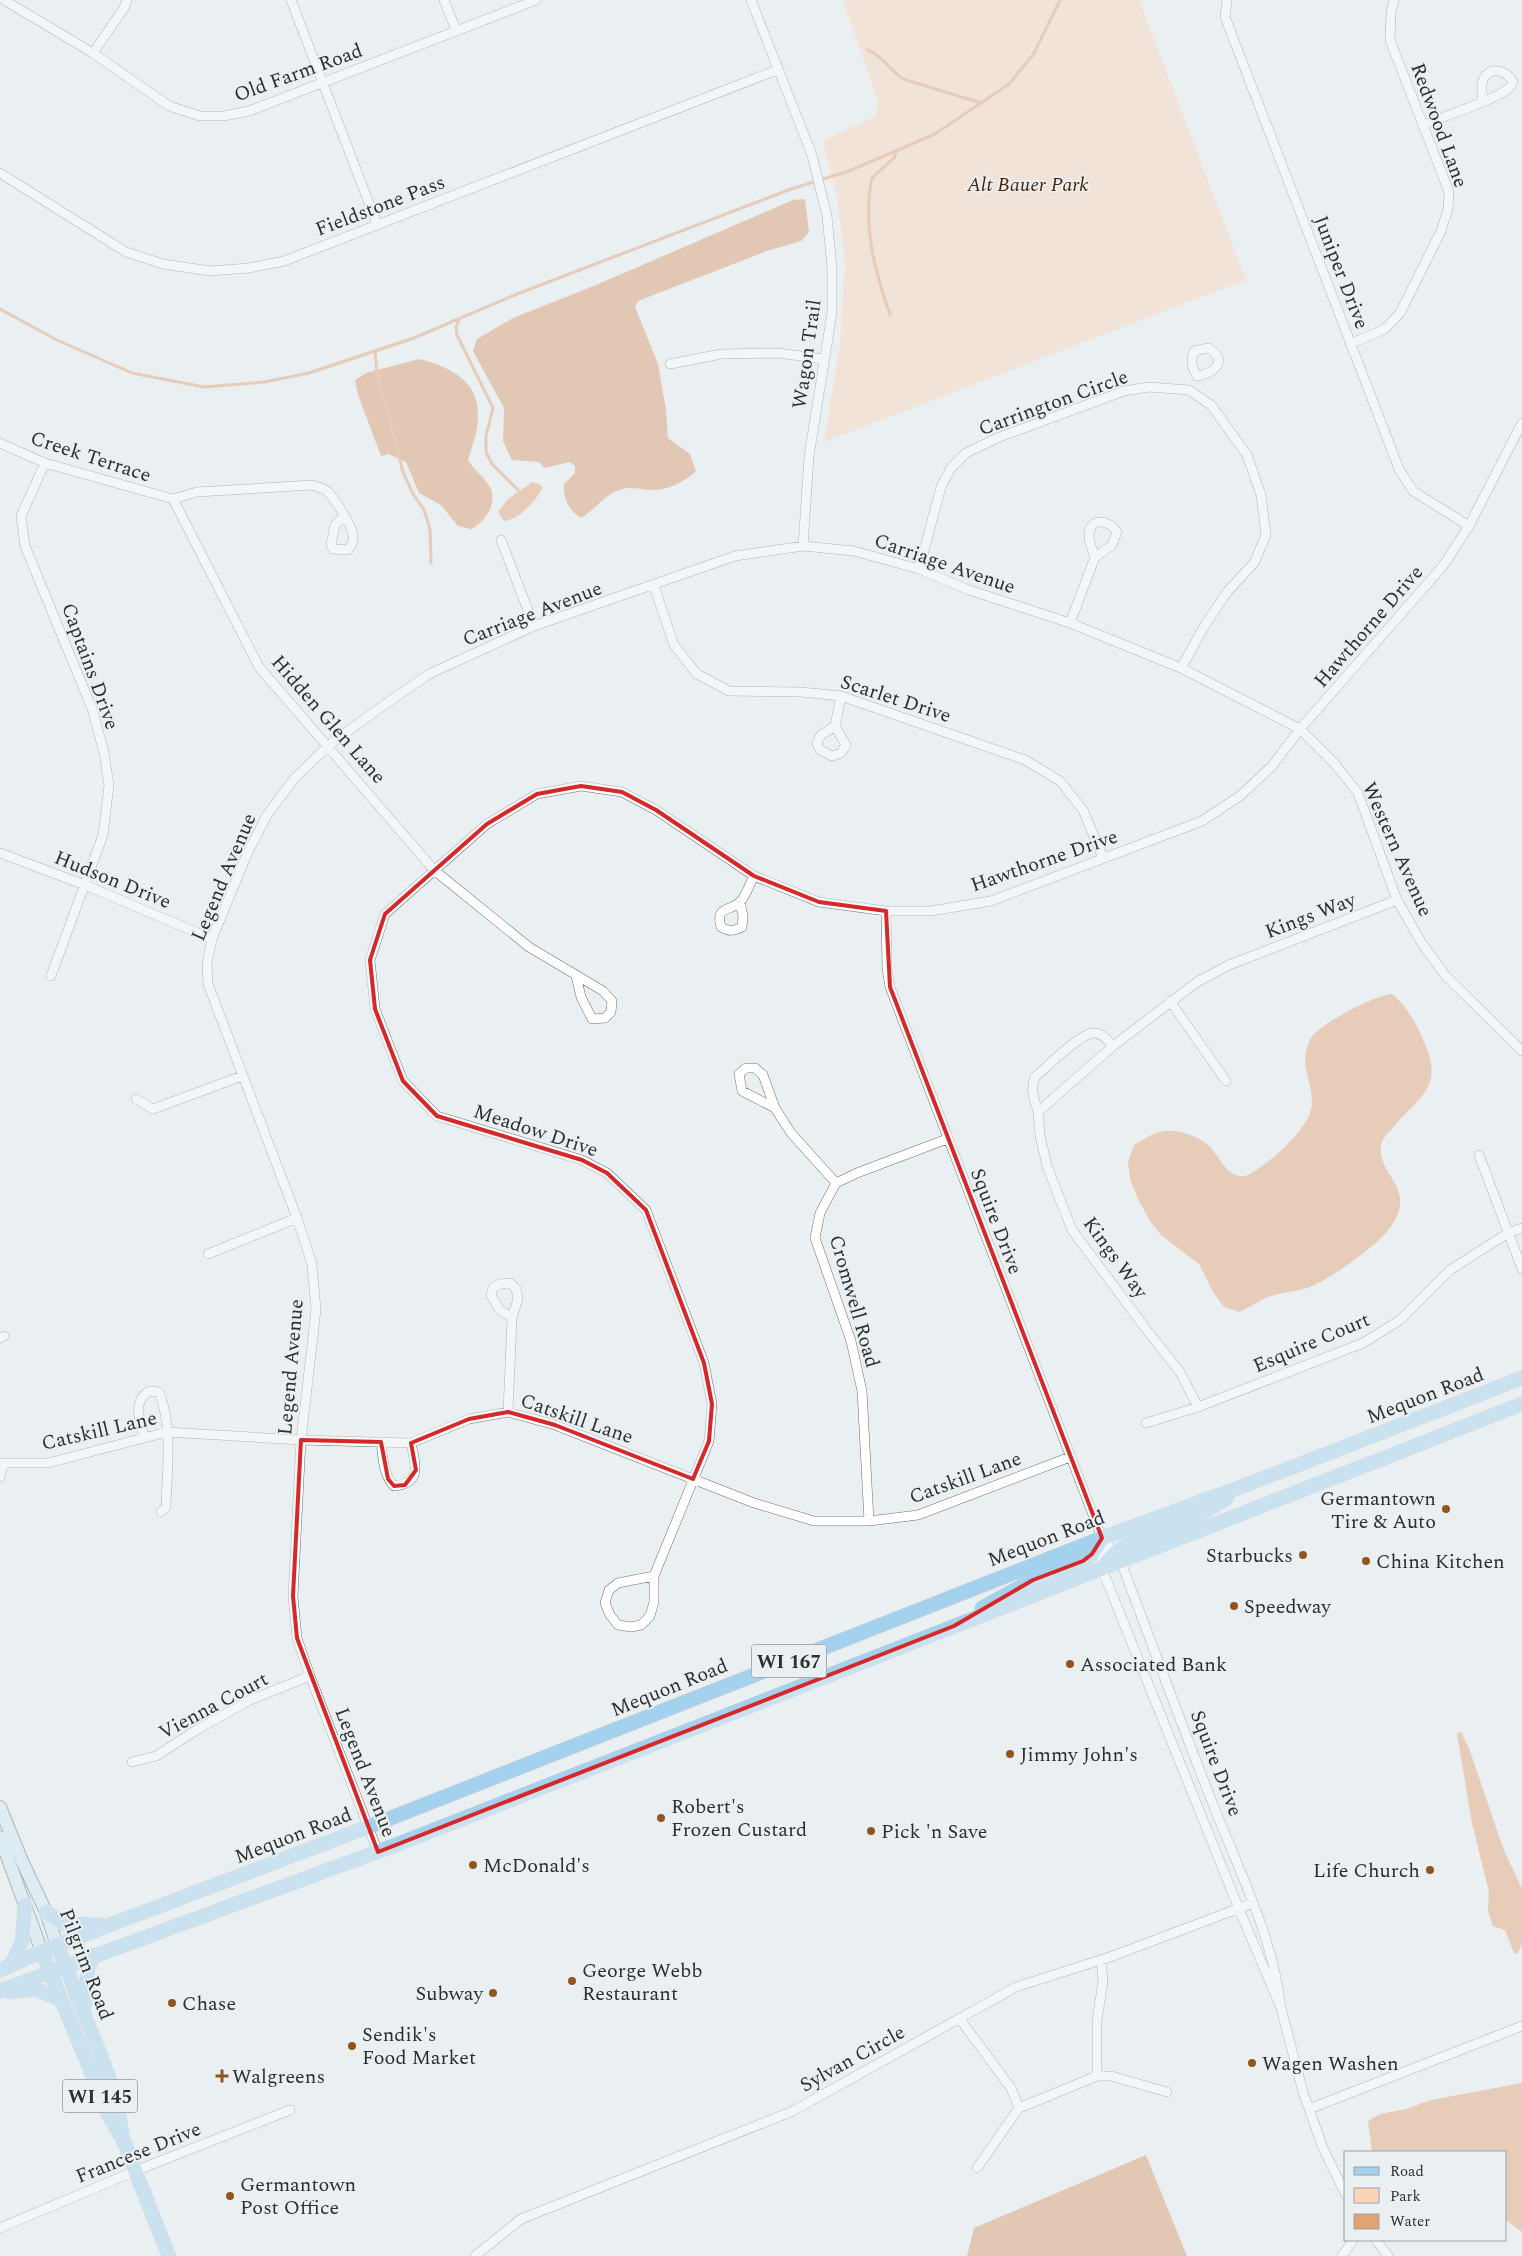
<svg xmlns="http://www.w3.org/2000/svg" width="1522" height="2256" font-family="Spectral,serif">
	<style>
		.green { fill: #fad4b9 }
		.forest { fill: #d79769 }
		.water { fill: #e3a274 }
		.lines { fill: none; stroke-linecap: round; stroke-linejoin: round }
		.stream { stroke: #e3a274; stroke-width: 3 }
		.street-casing { stroke: #6c7073; stroke-width: 10 }
		.secondary-casing { stroke: #6c7073; stroke-width: 14 }
		.primary-casing { stroke: #cccdcd; stroke-width: 15 }
		.street { stroke: #fff; stroke-width: 9 }
		.secondary { stroke: #d1e8f6; stroke-width: 12 }
		.primary { stroke: #a4d1ed; stroke-width: 14 }
		.marked { fill: none; stroke: #d62828; stroke-width: 4; stroke-linejoin: round }
		.poi-dot { fill: #94541e; stroke: #eaeff2; stroke-width: 2 }
		.labels { text-anchor: middle; stroke-width: 4; stroke-linejoin: round; paint-order: stroke }
		.shield { fill: #eaeff2; stroke: #65686a; stroke-width: 1 }
		.shield-label { font-size: 19px; font-weight: bold; fill: #2c2e2f }
		.street-label { font-size: 20px; fill: #2c2e2f; stroke: #eaeff2 }
		.park-label { font-size: 20px; font-style: italic; fill: #4e2500; stroke: #eaeff2 }
		.poi-label { font-size: 20px; fill: #2c2e2f; stroke: #eaeff2; text-anchor: start }
	</style>
	<rect width="100%" height="100%" fill="#eaeff2"/>
	<path class="green" d="M843 0H1139L1246 280 824 442 840 344 845 261 837 197 823 141 876 116 878 102Z"/>
	<path class="forest" d="M805 199 809 232 801 241 767 251 638 301 635 307 658 364 666 410 668 438 690 454 696 471C685 482 667 491 650 490 640 489 629 486 619 490 604 495 595 510 581 518 569 510 563 499 564 484L575 473V466L570 462 544 468 539 462 512 460 503 441 504 408 473 351 477 339 513 318 596 285 793 200Z
		M419 359C462 370 487 389 475 437 473 445 470 452 468 460 474 470 482 475 488 484 500 500 486 522 471 529L458 526 441 505 419 493 406 462 388 454 381 456 358 395 355 380 366 373Z
		M1146 2155 1187 2256H967L974 2228Z"/>
	<path class="water" d="M532 482 539 484 543 488C535 501 520 519 504 521L498 512 508 499Z
		M1392 994C1406 1005 1414 1020 1422 1037 1446 1090 1421 1093 1391 1130 1387 1134 1382 1139 1381 1145 1377 1178 1420 1187 1389 1229 1375 1247 1332 1278 1310 1287 1296 1292 1279 1292 1266 1298 1257 1302 1248 1308 1239 1312L1224 1307 1213 1292 1199 1264 1161 1235 1150 1221 1138 1199 1130 1179 1128 1162 1134 1145C1143 1140 1154 1132 1164 1131 1177 1129 1197 1136 1207 1144 1218 1153 1224 1173 1239 1176 1246 1178 1253 1172 1259 1168 1275 1158 1304 1131 1310 1113 1316 1096 1306 1078 1305 1061 1305 1053 1309 1038 1315 1033 1329 1020 1373 996 1392 994Z
		M1461 1732 1469 1748 1503 1848 1522 1889V1942L1518 1954 1514 1953 1505 1930 1493 1926 1488 1911 1489 1892 1472 1823 1457 1734Z
		M1522 2083V2232L1506 2220V2152H1372L1368 2121 1380 2114 1406 2109 1431 2100Z"/>
	<g class="lines">
		<path class="stream" d="M868 50C883 56 890 70 903 79L981 103
			M0 309 57 340 132 373 204 387 264 382 309 373 414 338 517 294 791 189 849 171 935 134 1009 84 1033 55 1060 0
			M890 315C875 272 862 223 872 178L894 158 896 152
			M459 320 456 327 457 335 493 408 486 436V452L492 464 519 491
			M375 351 377 373 403 472 413 494 424 510 430 529 431 563"/>
		<g class="street-casing">
			<path id="street" d="M4 0 93 53 169 106 200 116H224L249 111 536 0
				M291 0 377 224
				M444 0 456 30
				M751 0 812 155 827 216 832 268V313L809 456 803 546
				M1227 0 1225 17 1399 469 1413 491 1469 526
				M93 53 124 8 127 0
				M1423 125C1439 118 1500 98 1509 88 1511 86 1512 84 1513 82 1505 67 1484 66 1482 85 1481 90 1483 96 1483 101
				M0 173 126 252 163 264 210 271 249 268 284 261 777 70
				M1350 344 1385 329 1400 313 1441 231 1448 209 1449 192 1390 40 1391 13 1394 0
				M1208 348C1229 360 1215 373 1197 376 1192 367 1190 361 1194 351Z
				M670 364 721 354 778 353 823 359
				M0 443 45 463 173 499
				M45 463 21 516 25 546 93 711 104 753 109 785 103 835 51 976
				M173 499 259 667 434 870 529 947 603 991 612 1001 611 1012 605 1018 592 1019 581 997 576 976
				M173 499 197 492 312 485C317 487 323 488 327 491 335 499 351 524 353 535 354 541 351 546 348 550L333 549 331 544 335 525 344 516
				M501 540 534 626
				M919 569 941 487 951 468 966 453 997 438 1124 391 1149 387 1189 390 1211 405 1247 455 1261 495 1266 535 1254 563 1227 592 1205 625 1181 668
				M654 586 674 645 697 674 729 691 801 692 841 696 1025 760 1060 781 1083 810 1103 858
				M1070 623 1095 557 1112 545 1117 532C1110 521 1092 516 1089 533 1088 541 1092 549 1095 557
				M835 726 821 735 817 743 820 750 832 756 841 753 846 745 835 726 841 696
				M0 853 85 885 212 939
				M740 902 743 916 742 927C734 931 729 932 721 927 715 906 729 912 740 902 746 896 750 883 754 876
				M886 911 887 969 890 987 1102 1538 1121 1562C1152 1644 1182 1726 1214 1807 1240 1873 1273 1937 1281 2008
				M1170 1001 1226 1081
				M136 1099 153 1109 242 1076
				M775 1108 742 1091 739 1074 746 1068H755L763 1075 775 1108 791 1133 836 1183
				M1038 1112C1034 1098 1030 1090 1035 1077 1047 1067 1080 1033 1094 1033 1103 1033 1108 1041 1113 1046
				M1479 1155 1522 1269
				M208 1254 297 1218
				M0 1338 4 1336
				M1198 1407 1180 1372 1146 1329 1072 1230 1047 1166 1040 1136 1038 1112 1113 1046 1197 982 1229 965 1397 900
				M508 1412 512 1318 518 1299 516 1289 510 1283 500 1284 493 1288 491 1295 499 1309 512 1318
				M1146 1423 1198 1407 1363 1343 1400 1320 1450 1270 1508 1233 1522 1228
				M144 1437C140 1419 132 1402 149 1391L159 1392C173 1427 167 1470 166 1507L161 1512
				M381 1442C383 1458 383 1474 394 1486 423 1483 415 1464 411 1443
				M0 1463H48L167 1432 301 1440 411 1443 469 1419 508 1412 555 1425 754 1503 814 1521H869L918 1515 1070 1457
				M0 1477 3 1464
				M869 1521 862 1391 851 1341 815 1238 820 1213 836 1183 857 1173 947 1139
				M1102 1540V1569L1239 1909 1281 2008 1303 2092 1323 2148 1346 2195
				M654 1576 618 1583 609 1590 605 1603 610 1615 618 1625 631 1627 641 1625 650 1616 654 1602V1576L709 1441 712 1404 704 1363 646 1210 607 1173 582 1160 437 1116 403 1081 375 1009 370 960 385 914 487 824 537 794 581 786 622 792 656 810 754 876 819 902 886 911H931L991 901 1202 821 1240 796 1272 766 1300 729 1443 566 1469 526 1522 423
				M132 1762 156 1756 198 1729 250 1700 310 1676
				M378 1852 310 1676 297 1638 293 1596 301 1440 316 1310 312 1264 297 1218 208 984 207 963 212 939 247 854 267 815 294 779 329 745 377 710 429 674 534 626 735 556 803 546 854 551 919 569 969 590 1070 623 1181 668 1300 729 1334 763 1358 793 1397 900 1421 942 1445 975 1522 1051
				M959 2018 1011 2088 1019 2108
				M1097 2076V2020L1103 1981 1101 1960
				M1309 2109 1522 2026
				M977 2168 1019 2108 1097 2076H1111L1167 2092
				M0 2228 135 2171 290 2110
				M1376 2240 1388 2256
				M475 2256 521 2219 793 2111 1016 1987 1110 1957 1253 1903
				M1342 2256 1353 2240"/>
		</g>
		<g class="secondary-casing">
			<path id="secondary" d="M0 1807 22 1861 46 1912 57 1945
				M0 1837 42 1952"/>
		</g>
		<g class="primary-casing">
			<path id="primary" d="M1102 1569C1117 1540 1155 1536 1182 1523 1198 1516 1213 1507 1227 1498
				M982 1608 1033 1580 1083 1561 1092 1554 1102 1538
				M46 1912 64 1924 100 1925
				M57 1945 107 2072 118 2111 123 2140 169 2256
				M42 1952 109 2116 119 2133
				M11 1965 22 1942 25 1905
				M0 1970 57 1945 368 1827 1102 1538 1246 1485 1522 1378
				M0 1991 393 1846 1522 1404
				M10 1992 36 1989 61 2000
				M84 2007 88 1968 94 1955"/>
		</g>
		<use href="#street" class="street"/>
		<use href="#secondary" class="secondary"/>
		<use href="#primary" class="primary"/>
	</g>
	<path d="M0 0H1522V2256H0ZM581 786 622 792 656 810 754 876 819 902 886 911 890 987 1102 1538 1092 1554 1083 1561 1033 1580 954 1626 378 1852 297 1638 293 1596 301 1440 381 1442 388 1479 394 1486 405 1485 416 1470 411 1443 469 1419 508 1412 555 1425 693 1479 709 1441 712 1404 704 1363 646 1210 607 1173 582 1160 437 1116 403 1081 375 1009 370 960 385 914 487 824 537 794Z" fill="#eaeff2" fill-opacity=".55" fill-rule="evenodd"/>
	<path class="marked" d="M581 786 622 792 656 810 754 876 819 902 886 911 890 987 1102 1538 1092 1554 1083 1561 1033 1580 954 1626 378 1852 297 1638 293 1596 301 1440 381 1442 388 1479 394 1486 405 1485 416 1470 411 1443 469 1419 508 1412 555 1425 693 1479 709 1441 712 1404 704 1363 646 1210 607 1173 582 1160 437 1116 403 1081 375 1009 370 960 385 914 487 824 537 794Z"/>
	<g class="poi-dot">
		<circle cx="1446" cy="1509" r="5"/>
		<circle cx="1303" cy="1555" r="5"/>
		<circle cx="1366" cy="1561" r="5"/>
		<circle cx="1234" cy="1606" r="5"/>
		<circle cx="1070" cy="1664" r="5"/>
		<circle cx="1010" cy="1754" r="5"/>
		<circle cx="661" cy="1818" r="5"/>
		<circle cx="871" cy="1831" r="5"/>
		<circle cx="473" cy="1865" r="5"/>
		<circle cx="1430" cy="1870" r="5"/>
		<circle cx="572" cy="1981" r="5"/>
		<circle cx="493" cy="1993" r="5"/>
		<circle cx="172" cy="2003" r="5"/>
		<circle cx="352" cy="2046" r="5"/>
		<circle cx="1252" cy="2063" r="5"/>
		<path d="M219.5 2068.5h5v5h5v5h-5v5h-5v-5h-5v-5h5z"/>
		<circle cx="230" cy="2196" r="5"/>
	</g>
	<g class="labels">
		<g class="shield">
			<rect x="751.5" y="1644.5" width="75" height="33" rx="4"/>
			<rect x="62.5" y="2079.5" width="75" height="33" rx="4"/>
		</g>
		<g class="shield-label">
			<text x="789" y="1668">WI 167</text>
			<text x="100" y="2103">WI 145</text>
		</g>
		<g class="street-label">
			<text transform="translate(298 72) rotate(-20)" y="7">Old Farm Road</text>
			<text transform="translate(1440 125) rotate(70)" y="7">Redwood Lane</text>
			<text transform="translate(380 205) rotate(-21)" y="7">Fieldstone Pass</text>
			<text transform="translate(1342 272) rotate(69)" y="7">Juniper Drive</text>
			<text transform="translate(806 354) rotate(-82)" y="7">Wagon Trail</text>
			<text transform="translate(1053 402) rotate(-20)" y="7">Carrington Circle</text>
			<text transform="translate(91 456) rotate(18)" y="7">Creek Terrace</text>
			<text transform="translate(945 563) rotate(19)" y="7">Carriage Avenue</text>
			<text transform="translate(532 613) rotate(-21)" y="7">Carriage Avenue</text>
			<text transform="translate(1368 626) rotate(-49)" y="7">Hawthorne Drive</text>
			<text transform="translate(91 666) rotate(70)" y="7">Captains Drive</text>
			<text transform="translate(896 698) rotate(18)" y="7">Scarlet Drive</text>
			<text transform="translate(329 719) rotate(49)" y="7">Hidden Glen Lane</text>
			<text transform="translate(1398 849) rotate(66)" y="7">Western Avenue</text>
			<text transform="translate(1044 860) rotate(-19)" y="7">Hawthorne Drive</text>
			<text transform="translate(223 877) rotate(-67)" y="7">Legend Avenue</text>
			<text transform="translate(113 879) rotate(22)" y="7">Hudson Drive</text>
			<text transform="translate(1310 915) rotate(-21)" y="7">Kings Way</text>
			<text transform="translate(536 1130) rotate(18)" y="7">Meadow Drive</text>
			<text transform="translate(997 1221) rotate(69)" y="7">Squire Drive</text>
			<text transform="translate(1116 1257) rotate(54)" y="7">Kings Way</text>
			<text transform="translate(855 1301) rotate(74)" y="7">Cromwell Road</text>
			<text transform="translate(1311 1342) rotate(-23)" y="7">Esquire Court</text>
			<text transform="translate(290 1367) rotate(-85)" y="7">Legend Avenue</text>
			<text transform="translate(1425 1395) rotate(-21)" y="7">Mequon Road</text>
			<text transform="translate(577 1418) rotate(19)" y="7">Catskill Lane</text>
			<text transform="translate(99 1430) rotate(-13)" y="7">Catskill Lane</text>
			<text transform="translate(965 1477) rotate(-20)" y="7">Catskill Lane</text>
			<text transform="translate(1046 1538) rotate(-21)" y="7">Mequon Road</text>
			<text transform="translate(669 1687) rotate(-22)" y="7">Mequon Road</text>
			<text transform="translate(213 1705) rotate(-28)" y="7">Vienna Court</text>
			<text transform="translate(1217 1763) rotate(69)" y="7">Squire Drive</text>
			<text transform="translate(366 1772) rotate(69)" y="7">Legend Avenue</text>
			<text transform="translate(293 1835) rotate(-21)" y="7">Mequon Road</text>
			<text transform="translate(87 1964) rotate(69)" y="7">Pilgrim Road</text>
			<text transform="translate(852 2058) rotate(-29)" y="7">Sylvan Circle</text>
			<text transform="translate(138 2152) rotate(-22)" y="7">Francese Drive</text>
		</g>
		<g class="park-label">
			<text x="1028" y="191">Alt Bauer Park</text>
		</g>
		<g class="poi-label">
			<text x="1436" y="1505" text-anchor="end">Germantown<tspan x="1436" dy="23">Tire &amp; Auto</tspan></text>
			<text x="1293" y="1562" text-anchor="end">Starbucks</text>
			<text x="1376" y="1568">China Kitchen</text>
			<text x="1244" y="1613">Speedway</text>
			<text x="1080" y="1671">Associated Bank</text>
			<text x="1020" y="1761">Jimmy John's</text>
			<text x="671" y="1813">Robert's<tspan x="671" dy="23">Frozen Custard</tspan></text>
			<text x="881" y="1838">Pick 'n Save</text>
			<text x="483" y="1872">McDonald's</text>
			<text x="1420" y="1877" text-anchor="end">Life Church</text>
			<text x="582" y="1977">George Webb<tspan x="582" dy="23">Restaurant</tspan></text>
			<text x="483" y="2000" text-anchor="end">Subway</text>
			<text x="182" y="2010">Chase</text>
			<text x="362" y="2041">Sendik's<tspan x="362" dy="23">Food Market</tspan></text>
			<text x="1262" y="2070">Wagen Washen</text>
			<text x="232" y="2083">Walgreens</text>
			<text x="240" y="2191">Germantown<tspan x="240" dy="23">Post Office</tspan></text>
		</g>
	</g>
	<rect x="1344" y="2151" width="162" height="90" fill="#eaeff2" stroke="#9ea2a4"/>
	<rect x="1354" y="2167" width="25" height="8" fill="#a4d1ed" stroke="#9ea2a4"/>
	<text x="1390" y="2176" font-size="15" fill="#2c2e2f">Road</text>
	<rect x="1354" y="2188" width="25" height="15" fill="#fad4b9" stroke="#9ea2a4"/>
	<text x="1390" y="2201" font-size="15" fill="#2c2e2f">Park</text>
	<rect x="1354" y="2214" width="25" height="15" fill="#e3a274" stroke="#9ea2a4"/>
	<text x="1390" y="2226" font-size="15" fill="#2c2e2f">Water</text>
</svg>
